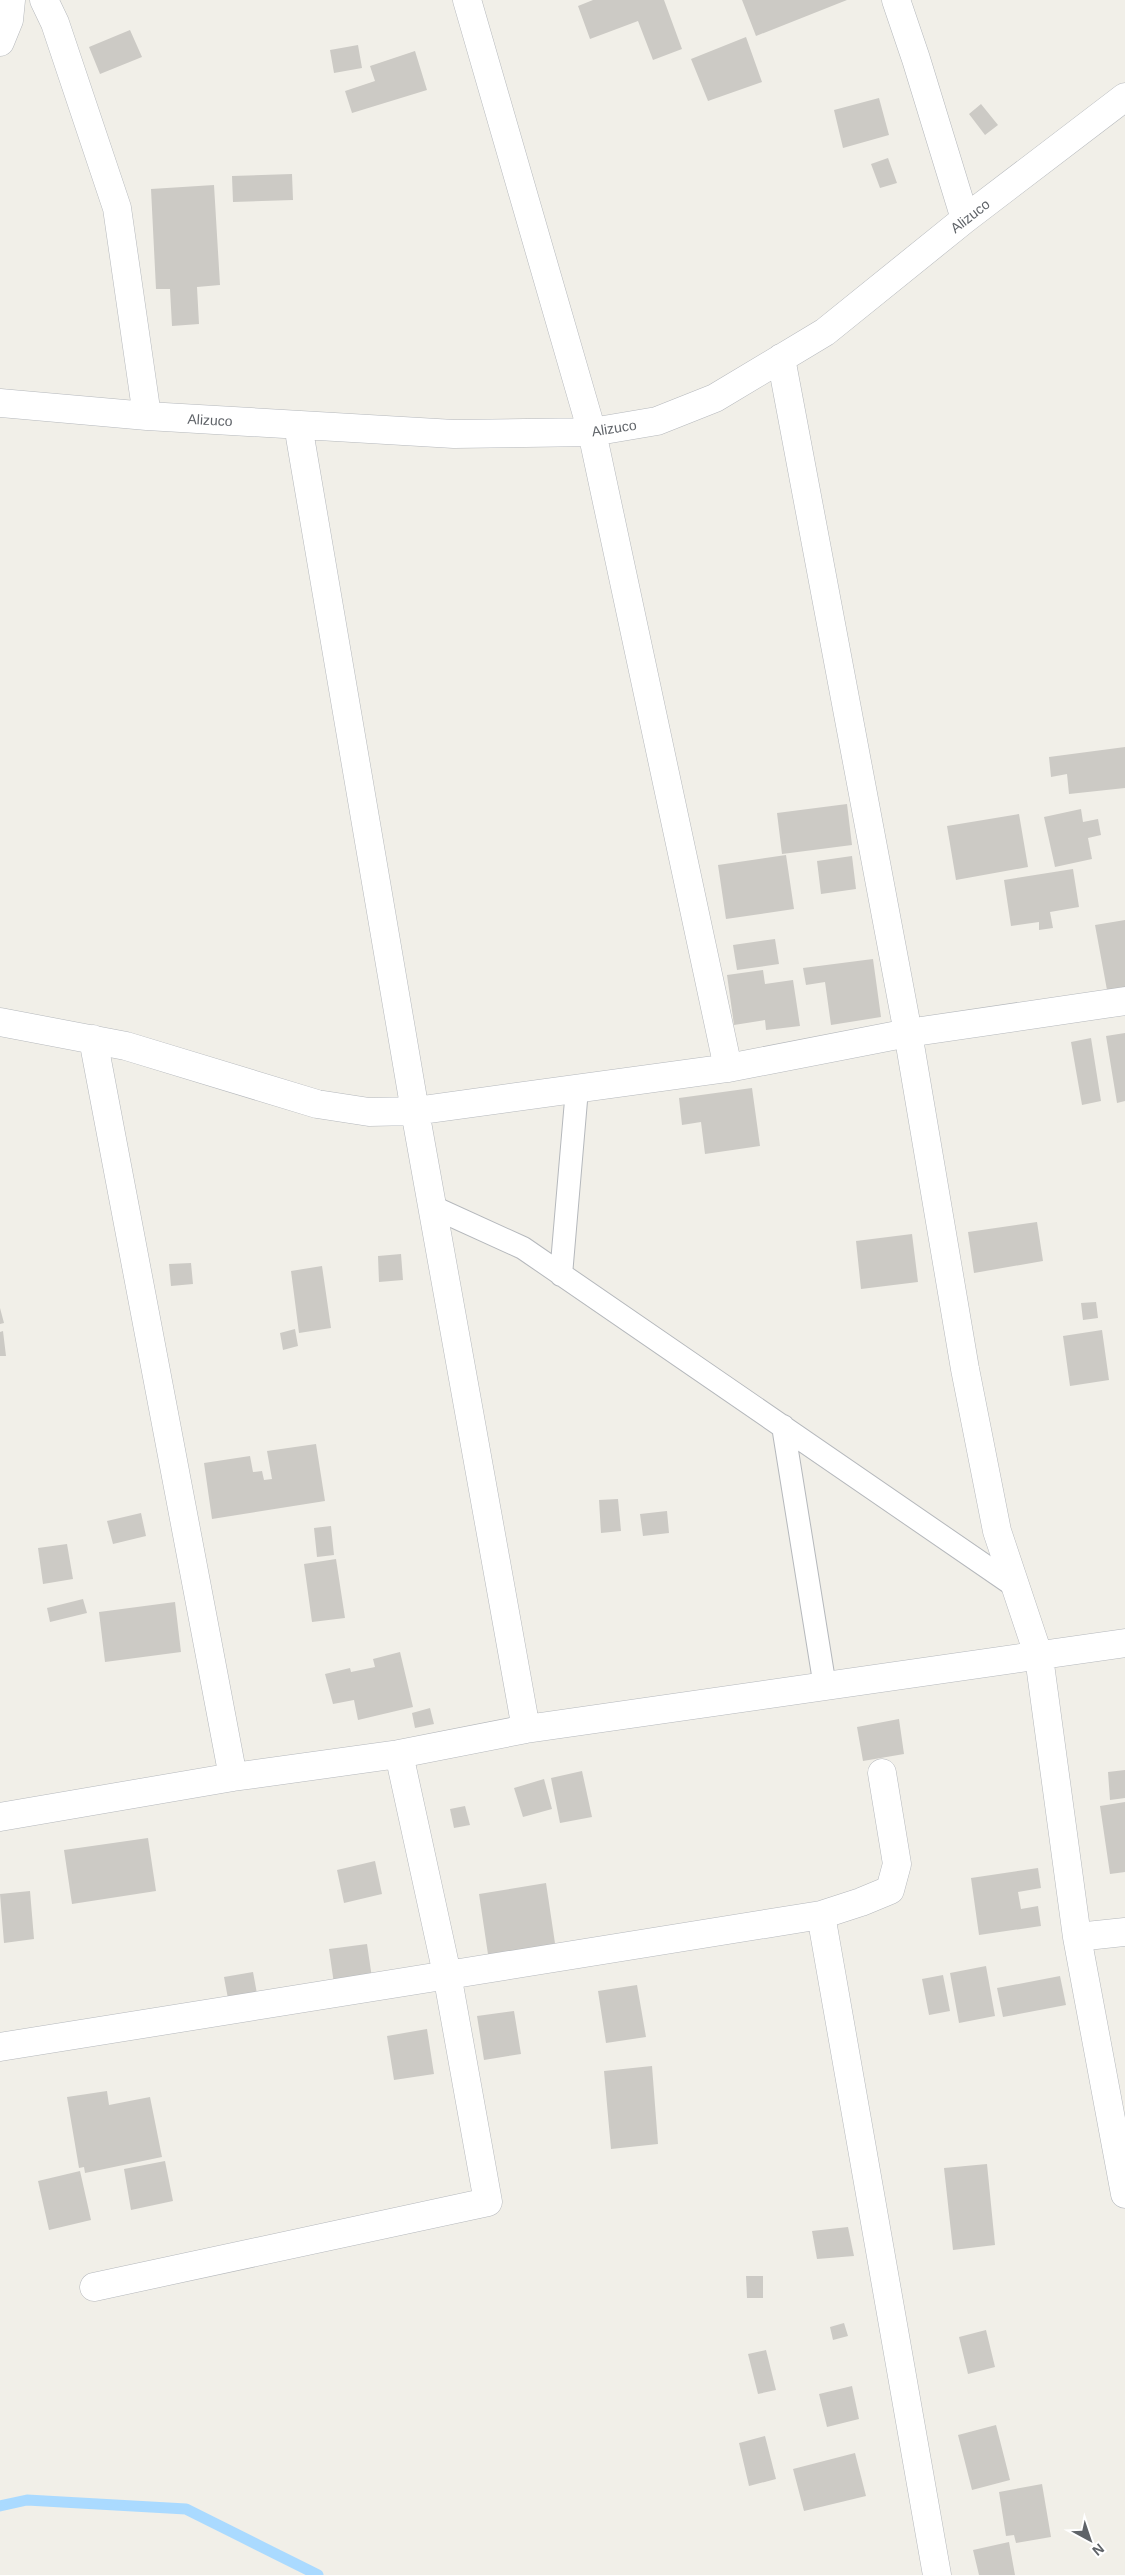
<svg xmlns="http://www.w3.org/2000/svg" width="1125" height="2575" font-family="Arial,sans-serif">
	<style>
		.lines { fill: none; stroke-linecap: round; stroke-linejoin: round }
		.stream { stroke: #aadaff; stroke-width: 11 }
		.building { fill: #cccac5 }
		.service-casing { stroke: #b5b8bc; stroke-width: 24 }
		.minor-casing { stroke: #b5b8bc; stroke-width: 29 }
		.service { stroke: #fff; stroke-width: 22 }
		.minor { stroke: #fff; stroke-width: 28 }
		.labels { text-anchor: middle; stroke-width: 4; stroke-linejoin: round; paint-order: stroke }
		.street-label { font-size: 14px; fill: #5f6368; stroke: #fff }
	</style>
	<rect width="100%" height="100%" fill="#f1efe8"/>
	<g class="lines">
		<path class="stream" d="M0 2506 27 2500 186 2509 318 2575"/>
	</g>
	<path class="building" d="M593 0H664L682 49 653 60 638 21 590 39 578 6Z
		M742 0H847L756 36Z
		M130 30 142 57 100 74 89 47Z
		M746 37 762 82 708 101 691 59Z
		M358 45 362 68 334 73 330 50Z
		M415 51 427 90 352 113 345 91 375 81 370 66Z
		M879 98 889 135 843 148 834 110Z
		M981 104 998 125 985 135 969 114Z
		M888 158 897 183 880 188 871 164Z
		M292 174 293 200 233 202 232 176Z
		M214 185 220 285 197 287 199 324 172 326 170 289H156L151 189Z
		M1125 747V788L1069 794 1067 774 1051 777 1049 757Z
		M847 804 852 845 782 854 777 813Z
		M1081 809 1083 822 1098 819 1101 835 1088 838 1092 859 1055 867 1044 817Z
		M1019 814 1028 867 956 880 947 826Z
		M786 855 794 909 726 919 718 865Z
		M852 856 856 889 821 894 817 861Z
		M1073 869 1079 907 1050 912 1053 928 1039 930V922L1011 926 1004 880Z
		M1125 920V987L1107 990 1095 925Z
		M775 939 779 964 737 970 733 945Z
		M873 959 881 1017 831 1025 825 982 806 985 803 968Z
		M763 970 765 984 793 980 800 1026 766 1030 765 1020 734 1025 727 975Z
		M1125 1033V1101L1117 1103 1106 1036Z
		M1091 1038 1101 1101 1082 1105 1071 1042Z
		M752 1088 760 1146 705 1154 701 1122 682 1125 679 1098Z
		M1037 1222 1043 1261 974 1273 968 1232Z
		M912 1234 918 1282 861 1289 856 1241Z
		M401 1254 403 1280 379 1282 378 1256Z
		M191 1263 193 1284 171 1286 169 1264Z
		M322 1266 331 1328 299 1333 291 1271Z
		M1096 1302 1098 1318 1083 1320 1081 1303Z
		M0 1308 4 1323 0 1324Z
		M295 1329 298 1346 283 1350 280 1333Z
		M1102 1330 1109 1380 1070 1386 1063 1336Z
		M3 1331 6 1356H0V1332Z
		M316 1444 325 1501 212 1519 204 1463 250 1456 253 1472 262 1471 264 1480 272 1479 267 1451Z
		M618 1499 621 1531 601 1533 599 1500Z
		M667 1511 669 1533 643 1536 640 1514Z
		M141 1513 146 1536 113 1544 107 1521Z
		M331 1526 334 1555 317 1557 314 1528Z
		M67 1544 73 1579 43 1584 38 1548Z
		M336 1559 345 1618 312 1622 304 1564Z
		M83 1599 87 1613 50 1622 47 1608Z
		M175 1602 181 1652 105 1662 99 1612Z
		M400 1652 413 1707 358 1720 354 1700 333 1704 325 1674 350 1668 351 1672 375 1667 373 1659Z
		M430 1708 434 1724 415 1728 412 1713Z
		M899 1719 904 1754 863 1761 857 1727Z
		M1125 1770V1798L1110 1800 1108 1772Z
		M582 1771 592 1817 560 1823 551 1778Z
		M544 1779 552 1809 523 1817 514 1788Z
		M1125 1802V1872L1110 1874 1100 1806Z
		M465 1806 470 1825 454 1828 450 1809Z
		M148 1838 156 1891 72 1904 64 1850Z
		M375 1861 382 1894 344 1903 337 1870Z
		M1038 1868 1041 1888 1018 1892 1021 1909 1038 1906 1041 1926 979 1935 971 1878Z
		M546 1883 556 1950 489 1961 479 1894Z
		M30 1891 34 1939 4 1943 0 1894Z
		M367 1944 372 1978 334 1984 329 1949Z
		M986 1966 995 2016 959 2023 950 1973Z
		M253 1972 258 1999 229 2004 224 1977Z
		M943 1975 950 2011 929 2015 922 1979Z
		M1060 1976 1066 2005 1003 2017 997 1988Z
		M637 1985 646 2037 606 2043 598 1991Z
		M514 2011 521 2054 484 2060 477 2016Z
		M427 2029 434 2074 394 2080 387 2036Z
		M652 2066 658 2144 611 2149 604 2071Z
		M107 2091 109 2105 150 2097 162 2157 85 2173 84 2167 79 2168 67 2097Z
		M165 2161 173 2201 131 2210 124 2169Z
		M987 2164 995 2245 953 2250 944 2168Z
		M80 2171 91 2220 49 2230 38 2181Z
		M848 2227 854 2256 817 2259 812 2231Z
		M746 2276H763V2298H747Z
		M844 2323 848 2336 833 2340 830 2327Z
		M986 2330 995 2367 968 2374 959 2337Z
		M766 2350 776 2390 758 2394 748 2354Z
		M852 2386 859 2419 827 2427 819 2394Z
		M996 2425 1010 2480 972 2490 958 2435Z
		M765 2436 776 2479 749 2486 739 2443Z
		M855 2453 866 2496 804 2511 793 2469Z
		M1042 2484 1051 2537 1016 2543 1014 2535 1006 2536 999 2492Z
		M1009 2542 1015 2575H979L973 2550Z"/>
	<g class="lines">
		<g class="service-casing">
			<path id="service" d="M433 1207 523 1248 1016 1587
				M561 1275 577 1089
				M783 1426 825 1687"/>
		</g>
		<g class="minor-casing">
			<path id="minor" d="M44 0 55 23 117 208 147 416
				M467 0 592 432 728 1068
				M896 0 916 59 965 219
				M0 42 9 20 11 0
				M781 358 908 1033 965 1369 997 1531 1039 1657 1077 1937 1125 2194
				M0 403 147 416 454 434 592 432 657 421 715 398 825 332 965 219 1125 97
				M298 425 415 1111 526 1729
				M0 1022 126 1046 317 1104 369 1112 415 1111 728 1068 908 1033 1125 1001
				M93 1039 233 1777
				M0 1817 233 1777 399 1754 526 1729 1125 1643
				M821 1915 937 2575
				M1077 1937 1125 1932
				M0 2047 821 1915 861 1902 890 1890 897 1864 882 1773
				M94 2287 488 2202 447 1974 399 1754"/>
		</g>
		<use href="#service" class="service"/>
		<use href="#minor" class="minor"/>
	</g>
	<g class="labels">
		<g class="street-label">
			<text transform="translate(970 216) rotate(-38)" y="5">Alizuco</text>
			<text transform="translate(210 420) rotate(3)" y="5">Alizuco</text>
			<text transform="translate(614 428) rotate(-9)" y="5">Alizuco</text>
		</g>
	</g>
	<g transform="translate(1090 2540) rotate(140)" stroke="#ffffff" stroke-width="4" paint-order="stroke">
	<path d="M0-4L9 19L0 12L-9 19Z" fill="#5f6368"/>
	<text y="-8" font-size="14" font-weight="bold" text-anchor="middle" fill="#5f6368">N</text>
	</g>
</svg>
